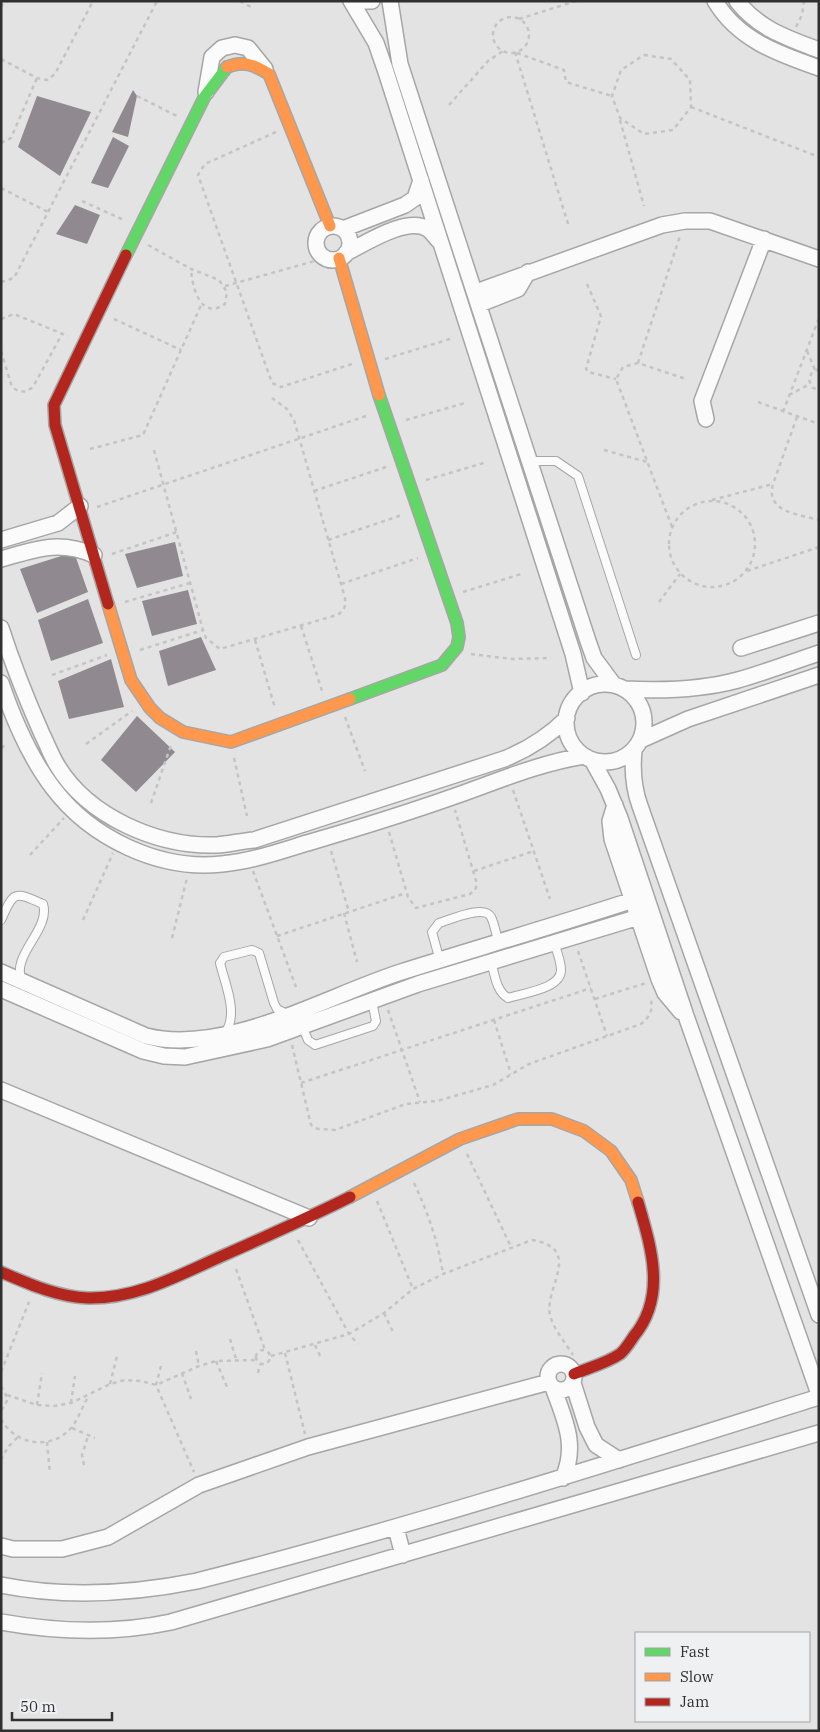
<svg xmlns="http://www.w3.org/2000/svg" width="820" height="1732" font-family="'IBM Plex Serif',serif">
	<style>
		.building { fill: #90898f }
		.lines { fill: none; stroke-linecap: round; stroke-linejoin: round }
		.lane-casing { stroke: #a6a6a6; stroke-width: 10 }
		.street-casing { stroke: #a6a6a6; stroke-width: 18 }
		.fast-casing { stroke: #a6a6a6; stroke-width: 14 }
		.slow-casing { stroke: #a6a6a6; stroke-width: 14 }
		.jam-casing { stroke: #a6a6a6; stroke-width: 14 }
		.path { stroke: #c4c4c4; stroke-width: 2.5; stroke-dasharray: 4 4; stroke-linecap: butt }
		.lane { stroke: #fbfbfb; stroke-width: 8 }
		.street { stroke: #fbfbfb; stroke-width: 15 }
		.fast { stroke: #63d668; stroke-width: 11 }
		.slow { stroke: #ff974d; stroke-width: 11 }
		.jam { stroke: #b3261e; stroke-width: 11 }
	</style>
	<rect width="100%" height="100%" fill="#e3e3e3"/>
	<path class="building" d="M133 90 137 96 128 137 112 132Z
		M37 96 91 112 60 176 18 147Z
		M113 137 129 146 108 188 91 183Z
		M75 205 100 215 87 244 56 234Z
		M175 542 183 576 137 588 125 554Z
		M74 552 88 592 37 613 20 569Z
		M188 590 197 624 152 636 142 601Z
		M88 599 103 643 51 661 38 620Z
		M201 637 216 670 168 686 159 651Z
		M111 659 124 707 69 719 58 681Z
		M137 716 175 752 136 792 101 760Z"/>
	<g class="lines">
		<g class="lane-casing">
			<path id="lane" d="M530 461H556L578 476 636 655
				M1 920C14 891 14 891 43 904 51 930 10 955 22 981
				M440 961 432 932 439 923C450 920 484 904 491 917 495 925 496 935 499 944
				M491 962C495 975 496 991 508 998 523 993 561 989 561 970 561 962 557 951 554 943
				M302 1026 308 1040 315 1045 373 1026 376 1021 372 1001
				M225 1033C239 1014 225 984 220 963L224 957 252 950 259 953 274 1003 277 1009 287 1014"/>
		</g>
		<g class="street-casing">
			<path id="street" d="M351 1 376 43 385 69 573 654 582 693
				M358 1H372
				M390 1 400 64 588 641 594 658 614 685
				M715 1C738 40 779 54 819 68
				M737 1C759 29 787 38 819 50
				M206 92 212 57 222 48 235 45 248 48 265 69
				M316 243a17 17 0 1 1 34 0a17 17 0 1 1-34 0Z
				M343 229 405 205 415 198 421 180
				M346 253C366 243 407 216 428 229 432 232 436 238 439 241
				M476 292 662 225 685 221H710L819 259
				M480 304 518 289 528 272
				M706 419 702 401 764 239
				M1 540 58 523 80 506
				M1 559C37 549 59 540 94 555
				M1 628C13 665 26 698 42 734 47 744 51 755 57 765 88 817 158 847 217 845 229 844 242 841 254 840L504 759C529 749 548 737 567 718
				M741 648 819 623
				M1 683C13 718 30 758 53 788 91 838 159 871 222 864 254 861 283 850 314 841 362 827 410 812 458 795 500 780 540 763 584 756
				M566 723a39 39 0 1 1 78 0a39 39 0 1 1-78 0Z
				M624 689C662 691 701 690 738 680 766 672 792 662 819 653
				M641 740 688 719 819 675
				M634 750C632 770 633 787 640 806L819 1315
				M592 760 608 789 620 818 686 1016 819 1394
				M615 805 610 821 612 839 659 979 665 993 681 1012
				M1 972 146 1036C225 1056 326 996 401 972 478 948 556 925 633 900
				M1 989 143 1051 164 1056 185 1057 267 1039 418 984 639 917
				M1 1090 309 1218
				M548 1377a13 13 0 1 1 26 0a13 13 0 1 1-26 0Z
				M573 1383 587 1427 596 1445 619 1460
				M553 1387C564 1419 578 1444 563 1478
				M396 1528 403 1555
				M1 1546 13 1549H62L108 1537 199 1485 308 1447 549 1382
				M1 1585C66 1598 132 1594 197 1581 406 1528 612 1462 819 1397
				M1 1622C57 1632 115 1634 171 1622L819 1433"/>
		</g>
		<g class="fast-casing">
			<path id="fast" d="M126 255 205 96 227 67
				M350 699 442 665 457 647 459 637 457 623 379 395"/>
		</g>
		<g class="slow-casing">
			<path id="slow" d="M227 67C244 60 254 65 269 74L330 226
				M339 258 379 395
				M108 604 131 680 150 708 160 718 183 732 231 742 350 699
				M350 1197 460 1139 518 1119H552L584 1131 611 1151 631 1180 638 1202"/>
		</g>
		<g class="jam-casing">
			<path id="jam" d="M108 604 55 425 54 405 126 255
				M1 1272C29 1284 58 1297 88 1298 137 1299 179 1275 222 1256 265 1237 308 1218 350 1197
				M574 1374C588 1368 607 1363 620 1354 625 1350 630 1342 634 1336 667 1296 651 1247 638 1202"/>
		</g>
		<path class="path" d="M240 1 251 7
			M1 7 4 1
			M493 35a18 18 0 1 1 36 0a18 18 0 1 1-36 0Z
			M519 19 576 1
			M796 27 802 15 804 1
			M515 52 569 227
			M517 53 564 70 566 82 612 96
			M644 55 671 59 690 80 691 107 673 130 644 134 620 118 612 96 621 70Z
			M1 59 37 78 47 80 55 74 93 1
			M137 96 177 116
			M449 105 488 61 503 51
			M691 107 819 157
			M620 120 644 206
			M276 132 205 164 198 175 272 383 281 387 352 364
			M1 143 11 138 37 78
			M1 188 48 212
			M82 201 124 220
			M148 245 191 269 219 280 227 292 225 304C200 321 192 286 191 269
			M1 282 14 278 157 1
			M587 284 601 316 586 369 588 372 616 379
			M225 286 322 259
			M1 319 14 314 68 336
			M114 319 181 350
			M1 351 12 387C20 393 25 393 33 387L62 334
			M807 351 815 370
			M385 359 450 339
			M638 363 680 236
			M819 369 812 372 809 380 813 388 819 390
			M789 395 810 384
			M758 402 819 424
			M783 412 819 318
			M797 417 773 484C765 512 798 514 819 520
			M406 420 465 403
			M90 449 143 435 202 303
			M154 450 203 630 206 638 220 649 337 615C344 611 346 607 345 598L294 420 287 409 272 398
			M604 450 647 462
			M426 480 487 462
			M314 491 386 467
			M712 500 773 484
			M669 544a43 43 0 1 1 86 0a43 43 0 1 1-86 0Z
			M97 507 369 415
			M672 527 616 379 623 367 638 363 686 379
			M328 540 402 515
			M112 554 177 532
			M747 571 819 547
			M341 584 418 558
			M463 592 521 574
			M125 602 190 583
			M659 602 680 574
			M301 626 322 691
			M255 640 275 708
			M140 650 203 630
			M471 654 512 659 551 658
			M52 675 107 655
			M345 717 365 771
			M86 744 132 711
			M1 748 6 745
			M234 758 247 816
			M513 790 550 899
			M151 803 171 745
			M389 832 408 897 416 908 470 894 475 890 477 884 455 810
			M331 851 349 912
			M30 855 64 818
			M253 871 296 987
			M474 871 534 851
			M344 913 357 962
			M83 920 113 853
			M277 936 406 893
			M172 938 187 878
			M578 951 607 1036
			M595 999 646 983
			M388 1010 420 1102
			M494 1020 511 1074
			M292 1045 311 1125 318 1129 335 1130 406 1104 437 1101 493 1085 529 1064 641 1024C650 1017 654 1009 650 997
			M301 1083 591 988
			M467 1154 511 1247
			M414 1183C428 1213 438 1241 443 1274
			M377 1201 413 1289
			M298 1240 349 1334 358 1344
			M236 1269 265 1350
			M384 1313 393 1332
			M230 1339 236 1359
			M315 1345 321 1358
			M256 1357a7 7 0 1 1 14 0a7 7 0 1 1-14 0Z
			M196 1351 199 1366
			M285 1353 305 1434
			M271 1356 349 1334 384 1313 413 1289 443 1274 532 1240C584 1249 544 1287 550 1315 553 1328 566 1344 573 1355
			M216 1361 227 1387
			M161 1366 156 1385 194 1472
			M1 1372 29 1302
			M182 1373 191 1399
			M258 1373 260 1364
			M110 1384 117 1356
			M1 1386 8 1399 1 1411
			M7 1395 37 1405 54 1406 71 1403 110 1384 125 1380 141 1381 156 1385 199 1366 216 1361 256 1360
			M71 1403 75 1376
			M37 1405 42 1373
			M1 1419C15 1445 51 1451 71 1428 78 1420 82 1407 88 1397
			M72 1428 95 1438
			M47 1442 50 1474
			M1 1460 8 1447 18 1437
			M84 1465 82 1455 88 1436"/>
		<use href="#lane" class="lane"/>
		<use href="#street" class="street"/>
		<use href="#fast" class="fast"/>
		<use href="#slow" class="slow"/>
		<use href="#jam" class="jam"/>
	</g>
	<rect width="820" height="1732" fill="none" stroke="#303031" stroke-width="5"/>
	<rect x="635" y="1632" width="175" height="90" fill="#eff0f2" stroke="#a3a3a5"/>
	<rect x="645" y="1648" width="25" height="8" fill="#63d668" stroke="#a3a3a5"/>
	<text x="680" y="1657" font-size="15" fill="#303031">Fast</text>
	<rect x="645" y="1673" width="25" height="8" fill="#ff974d" stroke="#a3a3a5"/>
	<text x="680" y="1682" font-size="15" fill="#303031">Slow</text>
	<rect x="645" y="1698" width="25" height="8" fill="#b3261e" stroke="#a3a3a5"/>
	<text x="680" y="1707" font-size="15" fill="#303031">Jam</text>
	<path d="M12 1712v8h100v-8" fill="none" stroke="#303031" stroke-width="2.5"/>
	<text x="20" y="1712" font-size="15" fill="#303031" stroke="#eff0f2" stroke-width="4" paint-order="stroke">50 m</text>
</svg>
